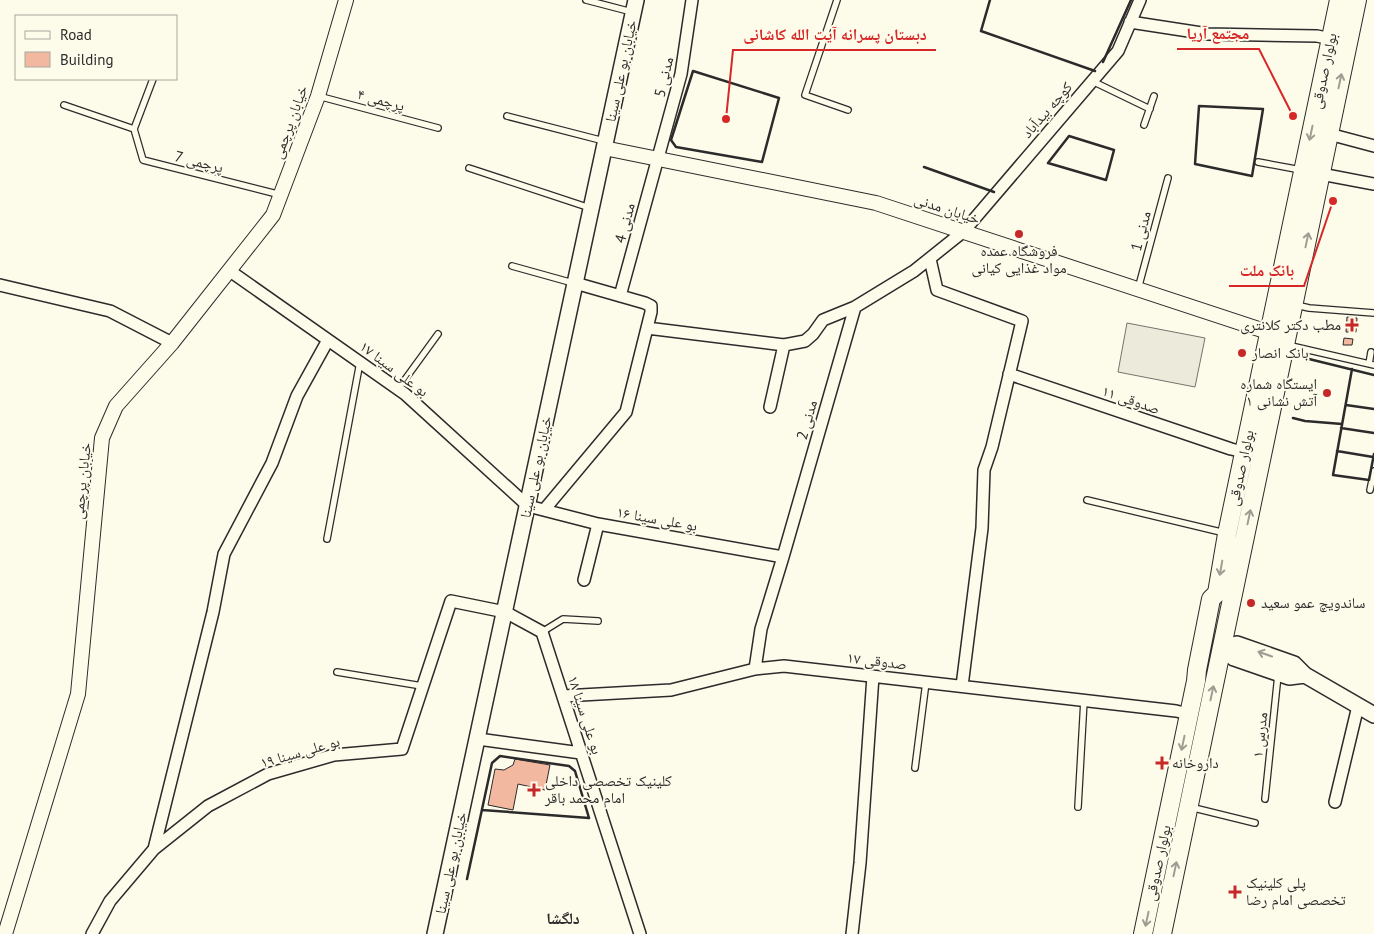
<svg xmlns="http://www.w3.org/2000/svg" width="1374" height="934" font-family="'PT Sans','Noto Naskh Arabic',sans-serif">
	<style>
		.parking { fill: #eceadb; stroke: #74746e }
		.building { fill: #f2b8a0; stroke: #2b2b2b }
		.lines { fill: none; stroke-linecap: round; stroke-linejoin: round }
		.service-casing { stroke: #2b2b2b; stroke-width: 8 }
		.minor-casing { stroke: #2b2b2b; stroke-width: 14 }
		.tertiary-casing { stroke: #2b2b2b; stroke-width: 16 }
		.secondary-casing { stroke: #2b2b2b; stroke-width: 18 }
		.primary-casing { stroke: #2b2b2b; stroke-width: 20 }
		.service { stroke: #fdfbea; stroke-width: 5.5 }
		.minor { stroke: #fdfbea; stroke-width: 11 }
		.tertiary { stroke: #fdfbea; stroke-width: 14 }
		.secondary { stroke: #fdfbea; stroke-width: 15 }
		.primary { stroke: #fdfbea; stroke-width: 18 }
		.wall { stroke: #2b2b2b; stroke-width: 2.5 }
		.oneway { stroke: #9e9d94 }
		.poi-dot { fill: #c62828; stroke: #fdfbea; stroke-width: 2 }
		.labels { text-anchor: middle; stroke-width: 4; stroke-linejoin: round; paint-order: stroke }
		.street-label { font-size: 15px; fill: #2b2b2b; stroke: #fdfbea }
		.poi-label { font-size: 15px; fill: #2b2b2b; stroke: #fdfbea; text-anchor: start }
		.neighbourhood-label { font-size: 16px; font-weight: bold; fill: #2b2b2b; stroke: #fdfbea }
		.leader { fill: none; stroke: #d62828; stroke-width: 2 }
		.callout-dot { fill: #d62828; stroke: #fdfbea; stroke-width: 2 }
		.callout-label { font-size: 16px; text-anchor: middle; font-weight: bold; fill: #d62828; stroke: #fdfbea; stroke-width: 4; stroke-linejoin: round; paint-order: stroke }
	</style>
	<rect width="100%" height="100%" fill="#fdfbea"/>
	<path class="parking" d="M1127 323 1205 338 1195 387 1118 372Z"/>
	<path class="building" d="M1347 317 1357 318 1356 332H1346Z
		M1344 338 1353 339 1352 345H1343Z
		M515 759 550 765 545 790 518 784 513 810 488 805 495 769 504 770 513 765Z"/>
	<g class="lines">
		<g class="service-casing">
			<path id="service" d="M586 0 632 12
				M837 0 805 95 848 110
				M1092 81 1150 109
				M318 96 438 128
				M64 105 134 129
				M507 116 604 141
				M1144 125 1154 96
				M134 129 143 160 281 195
				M134 129 153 79
				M1258 162 1301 170
				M469 168 590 208
				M512 266 573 283
				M1138 289 1168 178
				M1296 305 1309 308 1374 313
				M1287 345 1374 365
				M1369 364 1371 352
				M398 389 438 334
				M1370 490 1374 471
				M1087 500 1225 533
				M327 539 360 362
				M542 632 563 619 598 621
				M337 672 422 686
				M915 768 926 682
				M1265 799 1278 675
				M1078 807 1084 700
				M1190 807 1255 823"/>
		</g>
		<g class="minor-casing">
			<path id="minor" d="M1130 22 1208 34 1317 36 1331 39
				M1329 134 1374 146
				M1321 174 1374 184
				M930 259 937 290 1022 321 992 447 984 470 982 528 962 686
				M230 271 405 394 528 506 598 524 783 557
				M0 285 110 311 172 343
				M620 296 681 74 692 0
				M647 328 784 345 805 341 813 334 823 320 855 307
				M1009 374 1231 449 1244 452
				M770 407 784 345
				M544 510 626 412 651 312V306L645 303 575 283
				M584 580 598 524
				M755 669 761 629 783 557 855 307 914 271 964 231 1118 51 1140 0
				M563 696 671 690 755 669 784 666 1176 711 1189 714
				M478 739 581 753
				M1335 802 1358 706
				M154 849 213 612 224 554 272 463 297 396 328 340
				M92 934 110 901 154 849 208 806 268 774 334 755 402 749 451 601 505 612 542 632 640 934
				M852 934 860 863 873 676"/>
		</g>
		<g class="tertiary-casing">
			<path id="tertiary" d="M604 148 876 203 1277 335
				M5 934 78 694 102 438 116 406 172 343 273 215 318 96 346 0"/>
		</g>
		<g class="secondary-casing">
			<path id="secondary" d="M1221 648 1237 644 1294 664 1305 675 1374 715
				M1221 648 1234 658 1289 677 1305 675
				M435 934 636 0"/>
		</g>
		<g class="primary-casing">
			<path id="primary" d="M1143 934 1196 681 1197 670 1211 599 1217 593 1227 534 1339 0
				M1162 934 1357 0"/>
		</g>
		<use href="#service" class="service"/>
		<use href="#minor" class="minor"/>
		<use href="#tertiary" class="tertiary"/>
		<use href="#secondary" class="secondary"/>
		<use href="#primary" class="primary"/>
		<path class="wall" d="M990 0 981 31 1095 71
			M1103 62 1131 0
			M693 71 779 98 762 162 676 147 671 140Z
			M1199 106 1263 109 1252 176 1195 164Z
			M1069 136 1114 150 1106 180 1048 163Z
			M924 167 994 192
			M1305 358 1374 375
			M1352 369 1333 475 1369 480 1374 454
			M1346 405 1374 409
			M1293 418 1305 421 1342 424
			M1341 428 1374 433
			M1337 451 1373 457
			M467 879 492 763 500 756 569 766 575 771 589 818 482 810"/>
	</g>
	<defs><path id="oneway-shaft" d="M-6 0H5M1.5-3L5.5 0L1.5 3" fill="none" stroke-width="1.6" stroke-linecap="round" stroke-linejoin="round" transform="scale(1.25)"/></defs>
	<g class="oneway">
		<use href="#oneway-shaft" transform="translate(1340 81) rotate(-78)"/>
		<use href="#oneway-shaft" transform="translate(1311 133) rotate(102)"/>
		<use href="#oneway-shaft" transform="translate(1307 240) rotate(-78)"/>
		<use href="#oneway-shaft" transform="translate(1249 517) rotate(-78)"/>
		<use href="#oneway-shaft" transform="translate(1221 568) rotate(100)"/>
		<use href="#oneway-shaft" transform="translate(1265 654) rotate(-161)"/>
		<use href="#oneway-shaft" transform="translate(1212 693) rotate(-78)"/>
		<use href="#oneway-shaft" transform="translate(1183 743) rotate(102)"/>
		<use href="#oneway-shaft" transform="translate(1175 869) rotate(-78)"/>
		<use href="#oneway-shaft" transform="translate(1147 919) rotate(102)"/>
	</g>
	<g class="poi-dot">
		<circle cx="1019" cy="234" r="5"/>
		<path d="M1349.5 317.5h5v5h5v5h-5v5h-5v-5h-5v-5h5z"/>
		<circle cx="1242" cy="353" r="5"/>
		<circle cx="1327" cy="393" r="5"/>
		<circle cx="1251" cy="603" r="5"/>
		<path d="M1159.5 755.5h5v5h5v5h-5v5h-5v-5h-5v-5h5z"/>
		<path d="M531.5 782.5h5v5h5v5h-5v5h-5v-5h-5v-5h5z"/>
		<path d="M1232.5 884.5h5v5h5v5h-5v5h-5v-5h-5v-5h5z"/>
	</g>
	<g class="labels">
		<g class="street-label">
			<text transform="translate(621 71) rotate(-78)" y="5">خیابان بو علی سینا</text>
			<text transform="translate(1324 71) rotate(-78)" y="5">بولوار صدوقی</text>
			<text transform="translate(664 77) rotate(-77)" y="5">مدنی 5</text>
			<text transform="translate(381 100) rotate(15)" y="5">پرچمی ۴</text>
			<text transform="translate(1047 110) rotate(-49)" y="5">کوچه بیدآباد</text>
			<text transform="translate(290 122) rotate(-70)" y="5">خیابان پرچمی</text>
			<text transform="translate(199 162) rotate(14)" y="5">پرچمی 7</text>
			<text transform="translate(947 209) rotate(18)" y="5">خیابان مدنی</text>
			<text transform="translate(625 223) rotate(-75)" y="5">مدنی 4</text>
			<text transform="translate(1141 231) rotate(-75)" y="5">مدنی 1</text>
			<text transform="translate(394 369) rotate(37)" y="5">بو علی سینا ۱۷</text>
			<text transform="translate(1131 400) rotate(19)" y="5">صدوقی ۱۱</text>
			<text transform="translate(807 420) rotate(-74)" y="5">مدنی 2</text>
			<text transform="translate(536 467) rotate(-78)" y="5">خیابان بو علی سینا</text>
			<text transform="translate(1241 468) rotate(-78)" y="5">بولوار صدوقی</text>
			<text transform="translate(82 481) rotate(-84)" y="5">خیابان پرچمی</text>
			<text transform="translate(657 519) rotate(10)" y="5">بو علی سینا ۱۶</text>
			<text transform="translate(877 661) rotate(7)" y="5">صدوقی ۱۷</text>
			<text transform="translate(585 715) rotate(72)" y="5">بو علی سینا ۱۸</text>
			<text transform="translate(1260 735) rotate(-84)" y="5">مدرس ۱</text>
			<text transform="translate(300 752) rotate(-16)" y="5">بو علی سینا ۱۹</text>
			<text transform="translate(451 863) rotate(-78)" y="5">خیابان بو علی سینا</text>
			<text transform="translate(1158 863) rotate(-78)" y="5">بولوار صدوقی</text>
		</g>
		<g class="poi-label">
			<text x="1019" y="256" text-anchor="middle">فروشگاه عمده<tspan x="1019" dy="17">مواد غذایی کیانی</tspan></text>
			<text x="1341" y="330" text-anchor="end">مطب دکتر کلانتری</text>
			<text x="1252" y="358">بانک انصار</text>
			<text x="1317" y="389" text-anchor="end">ایستگاه شماره<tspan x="1317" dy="17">۱ آتش نشانی</tspan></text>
			<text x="1261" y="608">ساندویچ عمو سعید</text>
			<text x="1172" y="768">داروخانه</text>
			<text x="545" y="786">کلینیک تخصصی داخلی<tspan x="545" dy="17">امام محمد باقر</tspan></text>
			<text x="1246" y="888">پلی کلینیک<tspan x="1246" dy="17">تخصصی امام رضا</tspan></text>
		</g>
		<g class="neighbourhood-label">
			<text x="563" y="924">دلگشا</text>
		</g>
	</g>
	<path class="leader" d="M1293 116L1259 49H1177M726 119L733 50H936M1333 201L1304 286H1229"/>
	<g class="callout-dot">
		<circle cx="1293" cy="116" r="5"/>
		<circle cx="726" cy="119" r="5"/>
		<circle cx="1333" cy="201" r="5"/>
	</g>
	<g class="callout-label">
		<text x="1218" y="39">مجتمع آریا</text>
		<text x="835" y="40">دبستان پسرانه آیت الله کاشانی</text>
		<text x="1267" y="276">بانک ملت</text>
	</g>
	<rect x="15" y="15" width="162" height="65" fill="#fdfbea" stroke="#a9a89e"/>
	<rect x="25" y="31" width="25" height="8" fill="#fdfbea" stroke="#a9a89e"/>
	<text x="60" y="40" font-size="15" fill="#2b2b2b">Road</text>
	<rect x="25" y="52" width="25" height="15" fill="#f2b8a0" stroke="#a9a89e"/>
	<text x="60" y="65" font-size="15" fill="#2b2b2b">Building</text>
</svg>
